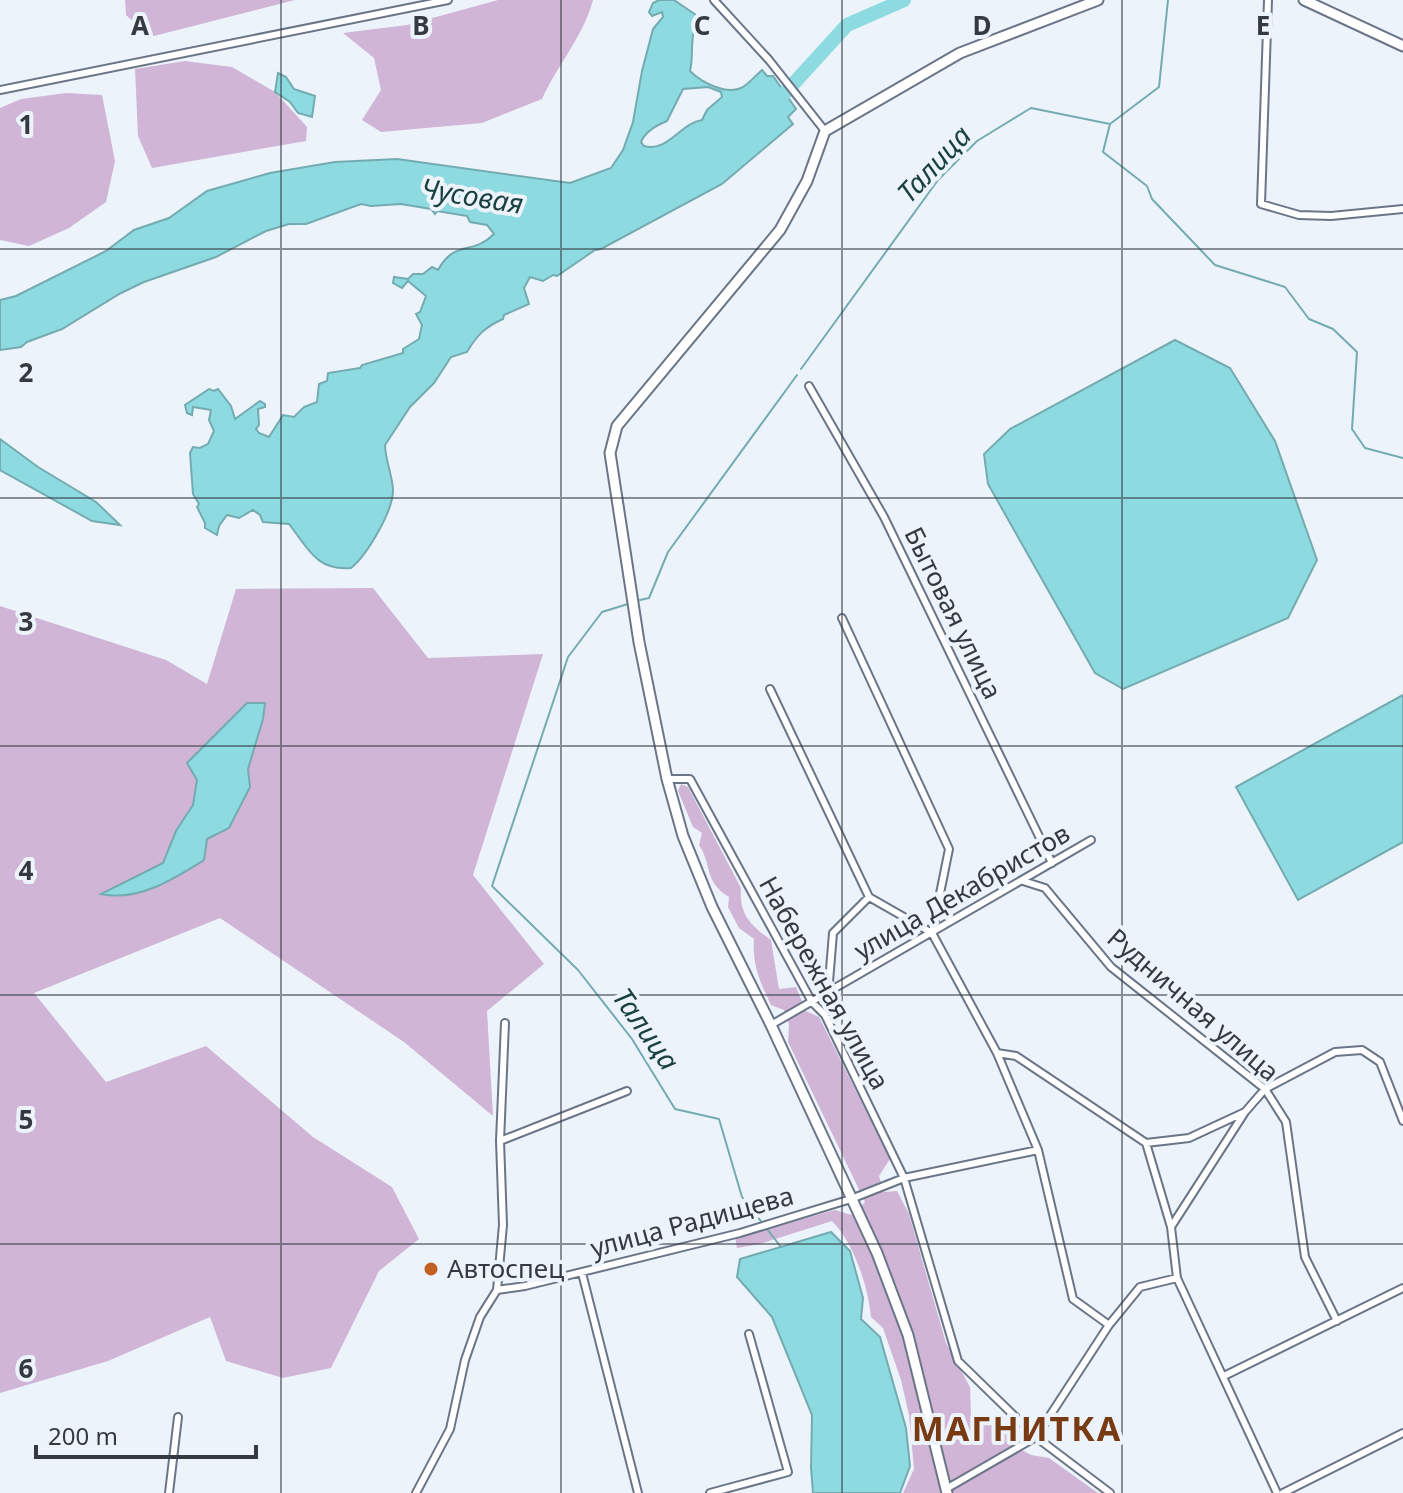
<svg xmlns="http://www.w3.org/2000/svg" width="1403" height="1493" font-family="'Noto Sans',sans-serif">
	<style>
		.green { fill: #d0b5d7 }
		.water { fill: #8ddbe0; stroke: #73abb1; stroke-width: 2; fill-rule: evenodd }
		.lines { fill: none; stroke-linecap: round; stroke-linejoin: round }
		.stream { stroke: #73abb1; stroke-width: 2 }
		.river { stroke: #8ddbe0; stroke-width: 14 }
		.street-casing { stroke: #6a7688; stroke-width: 10 }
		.secondary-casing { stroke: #6a7688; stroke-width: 13 }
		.street { stroke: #fff; stroke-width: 6 }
		.secondary { stroke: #fff; stroke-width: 9 }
		.grid { fill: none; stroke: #353a42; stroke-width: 2; stroke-opacity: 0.55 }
		.poi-dot { fill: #c16021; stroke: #edf3fb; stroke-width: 3 }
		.labels { text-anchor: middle; stroke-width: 8; stroke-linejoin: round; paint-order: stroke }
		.street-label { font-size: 26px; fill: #353a42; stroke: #edf3fb }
		.poi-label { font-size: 26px; fill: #353a42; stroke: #edf3fb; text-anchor: start }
		.water-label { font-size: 28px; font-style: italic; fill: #1a4042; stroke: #edf3fb }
		.district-label { font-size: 34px; font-weight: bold; letter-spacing: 2px; fill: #783a13; stroke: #edf3fb }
		.grid-label { font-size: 26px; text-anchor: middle; font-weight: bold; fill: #353a42; stroke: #edf3fb; stroke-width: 8; stroke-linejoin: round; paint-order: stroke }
	</style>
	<rect width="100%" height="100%" fill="#edf3fb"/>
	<path class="green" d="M125 0H295L150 37 126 15Z
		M498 0H593C583 37 558 64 542 99L482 123 381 132 362 120 381 90 374 58 343 33 407 25Z
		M185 61 232 67 275 92 307 127 306 141 152 168 138 136 135 69Z
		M66 93 102 95 115 161 106 202 69 228 29 246 0 240V108L21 99Z
		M373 588 428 658 543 654 473 875 544 964 487 1011 493 1116 404 1042 220 918 34 993 106 1082 206 1046 313 1137 392 1187 419 1239 379 1271 331 1368 283 1378 226 1361 210 1317 108 1361 0 1393V606L166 660 207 684 236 589Z
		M681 784 688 787 741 888C739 914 750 925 771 940L779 989 796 987 806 1011 819 1017 890 1159 879 1176 884 1192 897 1191 909 1214 946 1343 970 1387 971 1415 988 1414 1020 1432 1013 1445 1031 1455 1049 1458 1098 1493H903L914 1469 909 1415 901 1380 883 1328 871 1317C868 1286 854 1243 832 1221L760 1244 737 1248 735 1237 835 1210 852 1215 865 1202 788 1042 789 1024 784 1010 771 1005C760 982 752 965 754 939L739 928 728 907 729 897C703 881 713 866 699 845L702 833 693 827 678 791Z"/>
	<path class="water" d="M659 0H674L696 15C696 23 694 28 693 36 691 48 693 59 690 71 701 82 725 95 741 88 748 85 755 76 762 70L767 76H773L796 109 788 117 793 124 722 184 601 249 595 250 557 276 553 275 543 281 530 277 524 288 529 304 504 315 503 319C485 327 477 335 467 352L451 357 434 383 410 407 385 445C385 459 392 474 393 489 394 510 367 555 351 568 316 571 308 548 289 524L263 522 260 515 253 510 239 518 227 515 219 526 217 535 205 528V523L197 507 199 504 193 494 190 453 193 447 200 448 208 444 214 431 209 420 211 410 193 407 192 415 187 413 185 405 209 389 214 391 218 389 231 406 235 419 260 401 265 404V407L258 409 259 425 256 429 259 433 269 437 283 415 294 417 304 407 317 402 319 384 327 381 328 373 360 368 362 365 403 353V349L419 339 422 325 416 314 420 312 426 296 408 281 402 288 393 283 394 277 408 279 413 274H423L432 267 438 270C455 239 472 256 494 234L487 225 470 222 467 216 437 211 435 214 431 209 401 204 371 206 361 204 306 224H289L266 231 216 257 144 282 121 293 62 329 27 342 21 347 0 350V300L16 296 106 251 134 230 169 218 207 191 270 173 335 162 397 159 570 183 611 168 623 150 633 122 642 71 653 29 663 17 662 12 652 16 649 12 653 3ZM708 87 721 92 722 97 707 110 702 120C681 123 667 153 644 146L641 142C645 132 657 125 667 121L683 89Z
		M278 73 286 77 294 89 315 96 312 117 298 113 290 102 275 92Z
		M1175 340 1230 368 1275 441 1317 560 1288 618 1123 689 1095 673 988 484 984 454 1010 429Z
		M0 439 38 467 96 502 120 525 92 521 0 470Z
		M1403 695V842L1298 900 1236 787Z
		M247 703H265L263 719 248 769 250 787 229 828 207 839 204 860C174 879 138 902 101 894L163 863 176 831 193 805 197 780 187 763Z
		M831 1232 850 1251 863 1298 861 1319 880 1337 906 1428 910 1466 900 1493H813L811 1468 812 1415 772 1317 737 1277 740 1259Z"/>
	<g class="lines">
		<path class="stream" d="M1110 124 1103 152 1147 186 1152 199 1215 265 1285 287 1309 319 1333 329 1357 352 1352 429 1365 448 1403 458
			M801 369 938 180 977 141 1031 108 1110 124 1159 87 1168 0
			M640 600 649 598 668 552 797 375
			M628 604 602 612 568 657 492 886 578 970 632 1039 675 1109 719 1119 742 1197 781 1247"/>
		<path class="river" d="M774 105 847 25 904 0"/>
		<g class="street-casing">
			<path id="street" d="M714 0 769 60 825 131
				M1268 0 1261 204 1299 215 1331 216 1403 209
				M0 90 448 0
				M809 386 884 517 1052 863
				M842 618 949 849 932 933
				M770 689 869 897 932 933 997 1053 1038 1150 1073 1299 1109 1325
				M667 779H690L812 1002 825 1015 904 1178 958 1361 1036 1437 1110 1493
				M1023 881 1045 888 1111 967 1265 1089 1286 1122 1305 1257 1337 1321
				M828 994 833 933 869 897
				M771 1025 1091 840
				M997 1053 1016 1056 1146 1143 1189 1138 1245 1112
				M500 1141 627 1091
				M1146 1143 1171 1227 1177 1278 1277 1493
				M1171 1227 1245 1112 1265 1089 1335 1052 1362 1050 1380 1062 1403 1121
				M582 1273 638 1493
				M497 1290 525 1286 740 1233 851 1199 904 1178 1038 1150
				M1224 1376 1403 1288
				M946 1489 1036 1437 1109 1325 1140 1287 1177 1278
				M169 1493 178 1417
				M416 1493 450 1429 465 1360 480 1317 497 1290 503 1225 500 1141 505 1023
				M710 1493 788 1472 749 1334
				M1283 1493 1403 1433"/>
		</g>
		<g class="secondary-casing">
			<path id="secondary" d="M1304 0 1403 46
				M947 1493 908 1335 877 1253 771 1025 712 907 683 836 667 779 639 642 610 453 617 426 780 230 807 181 825 131 960 53 1098 0"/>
		</g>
		<use href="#street" class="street"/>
		<use href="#secondary" class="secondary"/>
	</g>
	<path class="grid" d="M281 0V1493M561 0V1493M842 0V1493M1122 0V1493M0 249H1403M0 498H1403M0 746H1403M0 995H1403M0 1244H1403"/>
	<circle class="poi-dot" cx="431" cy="1269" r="8"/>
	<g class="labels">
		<g class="street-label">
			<text transform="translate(953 613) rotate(64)" y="9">Бытовая улица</text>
			<text transform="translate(962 892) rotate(-30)" y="9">улица Декабристов</text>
			<text transform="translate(824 983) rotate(61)" y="9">Набережная улица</text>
			<text transform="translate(1193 1005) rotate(41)" y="9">Рудничная улица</text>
			<text transform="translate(692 1222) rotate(-15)" y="9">улица Радищева</text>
		</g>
		<g class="poi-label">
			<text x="447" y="1278">Автоспец</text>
		</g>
		<g class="water-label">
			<text transform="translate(934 164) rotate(-47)" y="10">Талица</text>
			<text transform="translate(472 196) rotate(9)" y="10">Чусовая</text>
			<text transform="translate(646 1029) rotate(55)" y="10">Талица</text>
		</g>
		<g class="district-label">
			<text x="1017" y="1441">МАГНИТКА</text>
		</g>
	</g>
	<g class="grid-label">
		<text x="140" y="35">A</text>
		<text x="421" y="35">B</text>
		<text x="702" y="35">C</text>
		<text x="982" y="35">D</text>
		<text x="1263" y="35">E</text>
		<text x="26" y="134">1</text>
		<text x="26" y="382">2</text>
		<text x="26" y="631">3</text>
		<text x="26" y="880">4</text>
		<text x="26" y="1129">5</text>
		<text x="26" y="1378">6</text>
	</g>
	<path d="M36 1445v12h220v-12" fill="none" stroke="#353a42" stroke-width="4"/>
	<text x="48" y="1445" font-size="24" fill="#353a42" stroke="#edf3fb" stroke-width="6" paint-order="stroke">200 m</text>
</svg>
